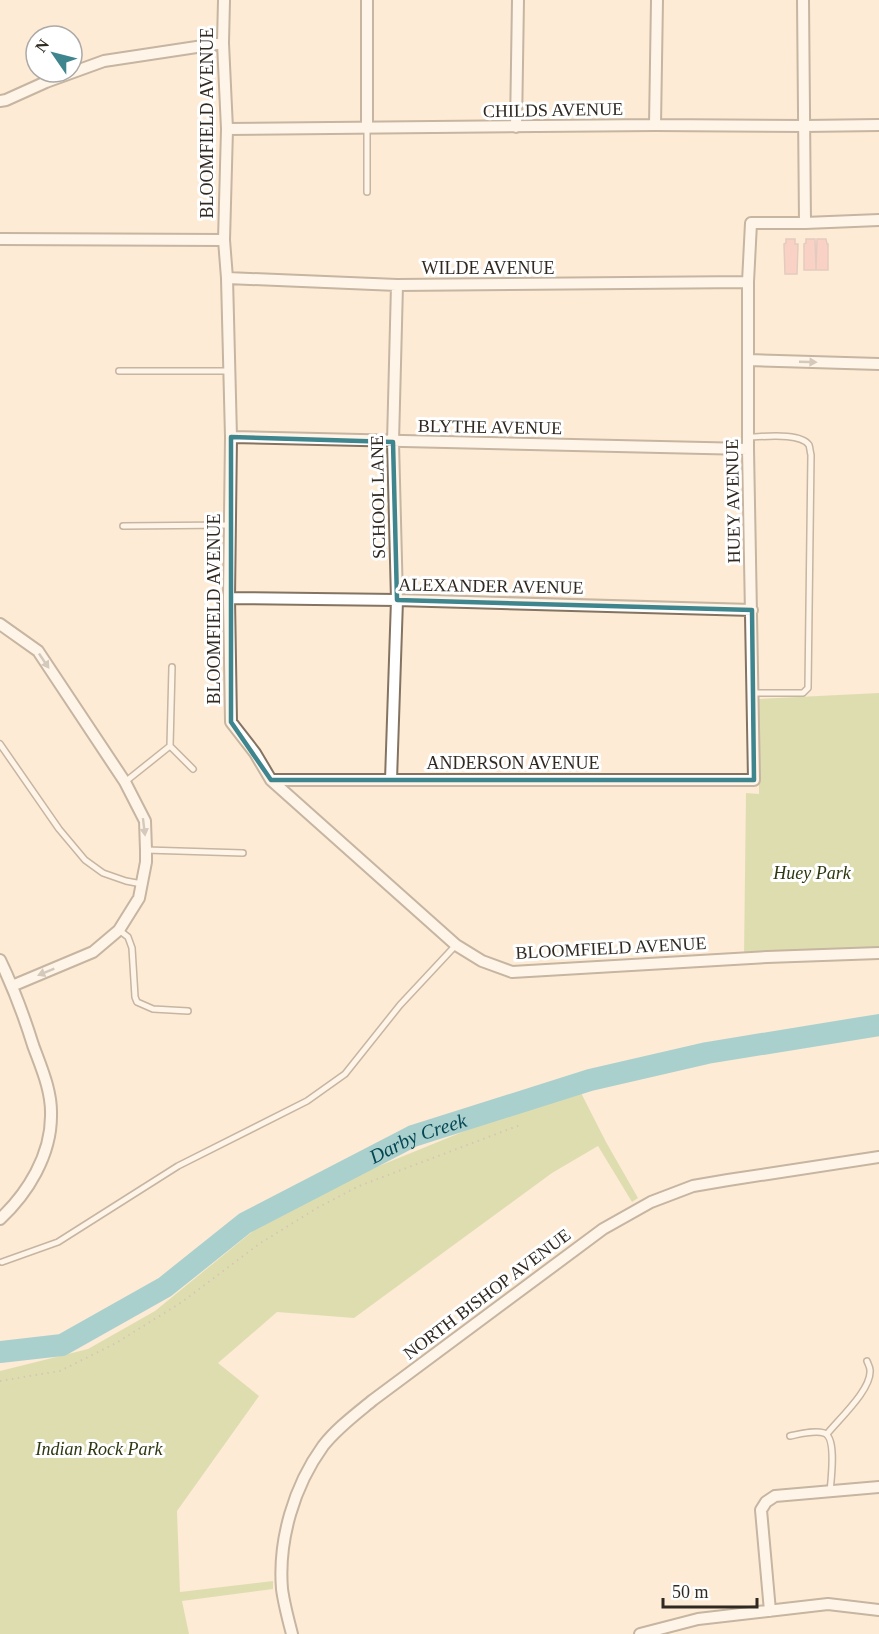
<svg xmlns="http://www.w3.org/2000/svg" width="879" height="1634" font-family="Georgia,serif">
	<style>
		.green { fill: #b9cd84 }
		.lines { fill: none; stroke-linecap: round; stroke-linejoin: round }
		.river { stroke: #46afc5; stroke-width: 22 }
		.building { fill: #f4b4b1; stroke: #c3a6a4; stroke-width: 1.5 }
		.service-casing { stroke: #837360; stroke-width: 8 }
		.minor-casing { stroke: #837360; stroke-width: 14 }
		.path { stroke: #a79a8a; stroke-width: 2; stroke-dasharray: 1.5 4.5; stroke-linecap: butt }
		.service { stroke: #fff; stroke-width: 5 }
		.minor { stroke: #fff; stroke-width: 10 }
		.oneway { fill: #a29f9b }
		.marked { fill: none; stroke: #3e858d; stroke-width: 4.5; stroke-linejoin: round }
		.labels { text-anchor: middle; stroke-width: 6; stroke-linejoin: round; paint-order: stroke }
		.street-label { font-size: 18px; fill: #302921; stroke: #fff }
		.park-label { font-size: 18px; font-style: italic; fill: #2e3810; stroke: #fff }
		.water-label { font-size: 20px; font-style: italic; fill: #044652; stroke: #fff }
	</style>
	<rect width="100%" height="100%" fill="#fdebd5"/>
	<path class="green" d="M879 693V951L744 955 746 793 759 794V699Z
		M577 1085 606 1142 638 1198 632 1202 598 1146 552 1173 354 1318 277 1312 218 1363 259 1396 177 1511 180 1592 273 1581V1589L182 1601 189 1634H0V1371L88 1349 155 1311 286 1204Z"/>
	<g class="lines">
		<path class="river" id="s1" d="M0 1352 62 1345 165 1287 245 1223 413 1136 590 1080 707 1053 879 1025"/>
	</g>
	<path class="building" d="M786 239H795V244H798L797 274H785L784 244 786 243Z
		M806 239H815L816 270H804V244L806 243Z
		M817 239H826L827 244H828V270H816Z"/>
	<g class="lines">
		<g class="service-casing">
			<path id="service" d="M367 192V127
				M119 371H230
				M748 437C762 437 800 432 809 445 810 448 810 451 811 455L808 688 803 693H753
				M123 526 230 525
				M0 744 59 829 85 860 103 873 126 881 142 884
				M170 746 193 769
				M125 782 170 746 172 667
				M146 850 243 853
				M119 930 128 937 132 948 135 997 137 1002 153 1009 188 1011
				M2 1262 58 1242 178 1166 307 1101 345 1074 400 1005 456 945
				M827 1434C839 1419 872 1389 870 1370 870 1367 868 1364 867 1361
				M790 1436C800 1434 814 1430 824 1433 837 1437 831 1479 830 1492"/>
		</g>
		<g class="minor-casing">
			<path id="minor" d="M224 0 223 43 227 129 224 240 227 278 231 437 229 598 231 722 255 753 271 780 456 945 482 961 512 972 767 957 879 953
				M367 0V127
				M803 0 805 223
				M0 101 6 100 46 82 104 61 223 43
				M655 125 657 0
				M516 127 518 0
				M227 129 655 125 805 126 879 125
				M0 239 224 240
				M227 278 397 285 748 282
				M749 360 879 364
				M231 437 748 449
				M229 598 397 600 752 610
				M0 624 38 651 125 782 145 821 146 850V862L139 898 119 930 93 952 12 986
				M271 780H754L748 449V282L751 223H805L879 220
				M391 780 397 600 393 442 397 285
				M0 960C13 987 24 1016 33 1045 41 1067 52 1091 51 1116 51 1155 28 1193 0 1219
				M770 1611 761 1510 766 1502 775 1496 879 1487
				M292 1634C288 1619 284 1604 282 1589 278 1540 294 1486 323 1446 337 1428 356 1414 373 1400L603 1229 651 1202 693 1186 728 1180 879 1157
				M640 1634 698 1619 828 1604 879 1610"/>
		</g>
		<path class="path" d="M0 1381 60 1371 116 1343 182 1302 259 1244 317 1208 359 1186 520 1125"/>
		<use href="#service" class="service"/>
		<use href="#minor" class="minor"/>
	</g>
	<defs><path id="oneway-solid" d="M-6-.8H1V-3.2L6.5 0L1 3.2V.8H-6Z" transform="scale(1.5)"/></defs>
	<g class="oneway">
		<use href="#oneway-solid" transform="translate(808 362) rotate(2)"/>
		<use href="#oneway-solid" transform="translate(44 661) rotate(56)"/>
		<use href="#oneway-solid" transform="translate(144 827) rotate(83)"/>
		<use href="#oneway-solid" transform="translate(46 972) rotate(158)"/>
	</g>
	<path d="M0 0H879V1634H0ZM231 437 393 442 397 600 752 610 754 780H271L231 722Z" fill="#fdebd5" fill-opacity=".55" fill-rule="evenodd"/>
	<path class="marked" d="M231 437 393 442 397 600 752 610 754 780H271L231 722Z"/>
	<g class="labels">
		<g class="street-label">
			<text transform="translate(553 110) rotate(-1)" y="6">CHILDS AVENUE</text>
			<text transform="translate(207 123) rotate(-90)" y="6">BLOOMFIELD AVENUE</text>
			<text x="488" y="274">WILDE AVENUE</text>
			<text transform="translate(490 427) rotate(1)" y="6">BLYTHE AVENUE</text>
			<text transform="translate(378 497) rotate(-91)" y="6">SCHOOL LANE</text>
			<text transform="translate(733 501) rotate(-91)" y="6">HUEY AVENUE</text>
			<text transform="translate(491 586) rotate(1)" y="6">ALEXANDER AVENUE</text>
			<text transform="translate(214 609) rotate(-90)" y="6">BLOOMFIELD AVENUE</text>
			<text x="513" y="769">ANDERSON AVENUE</text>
			<text transform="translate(611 948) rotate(-3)" y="6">BLOOMFIELD AVENUE</text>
			<text transform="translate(487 1294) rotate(-37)" y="6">NORTH BISHOP AVENUE</text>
		</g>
		<g class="park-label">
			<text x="812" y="879">Huey Park</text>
			<text x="99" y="1455">Indian Rock Park</text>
		</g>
		<g class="water-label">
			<text dy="7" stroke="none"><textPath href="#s1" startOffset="476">Darby Creek</textPath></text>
		</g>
	</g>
	<g transform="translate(54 54) rotate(305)"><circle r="28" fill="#ffffff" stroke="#aca9a6" stroke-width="1.5"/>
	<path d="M0-4.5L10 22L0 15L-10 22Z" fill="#3e858d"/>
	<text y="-9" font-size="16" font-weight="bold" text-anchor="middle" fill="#302921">N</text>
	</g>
	<path d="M663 1598v9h94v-9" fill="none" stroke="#302921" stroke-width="3"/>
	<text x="672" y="1598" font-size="18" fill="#302921" stroke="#ffffff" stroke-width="4.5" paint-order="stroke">50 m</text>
</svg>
